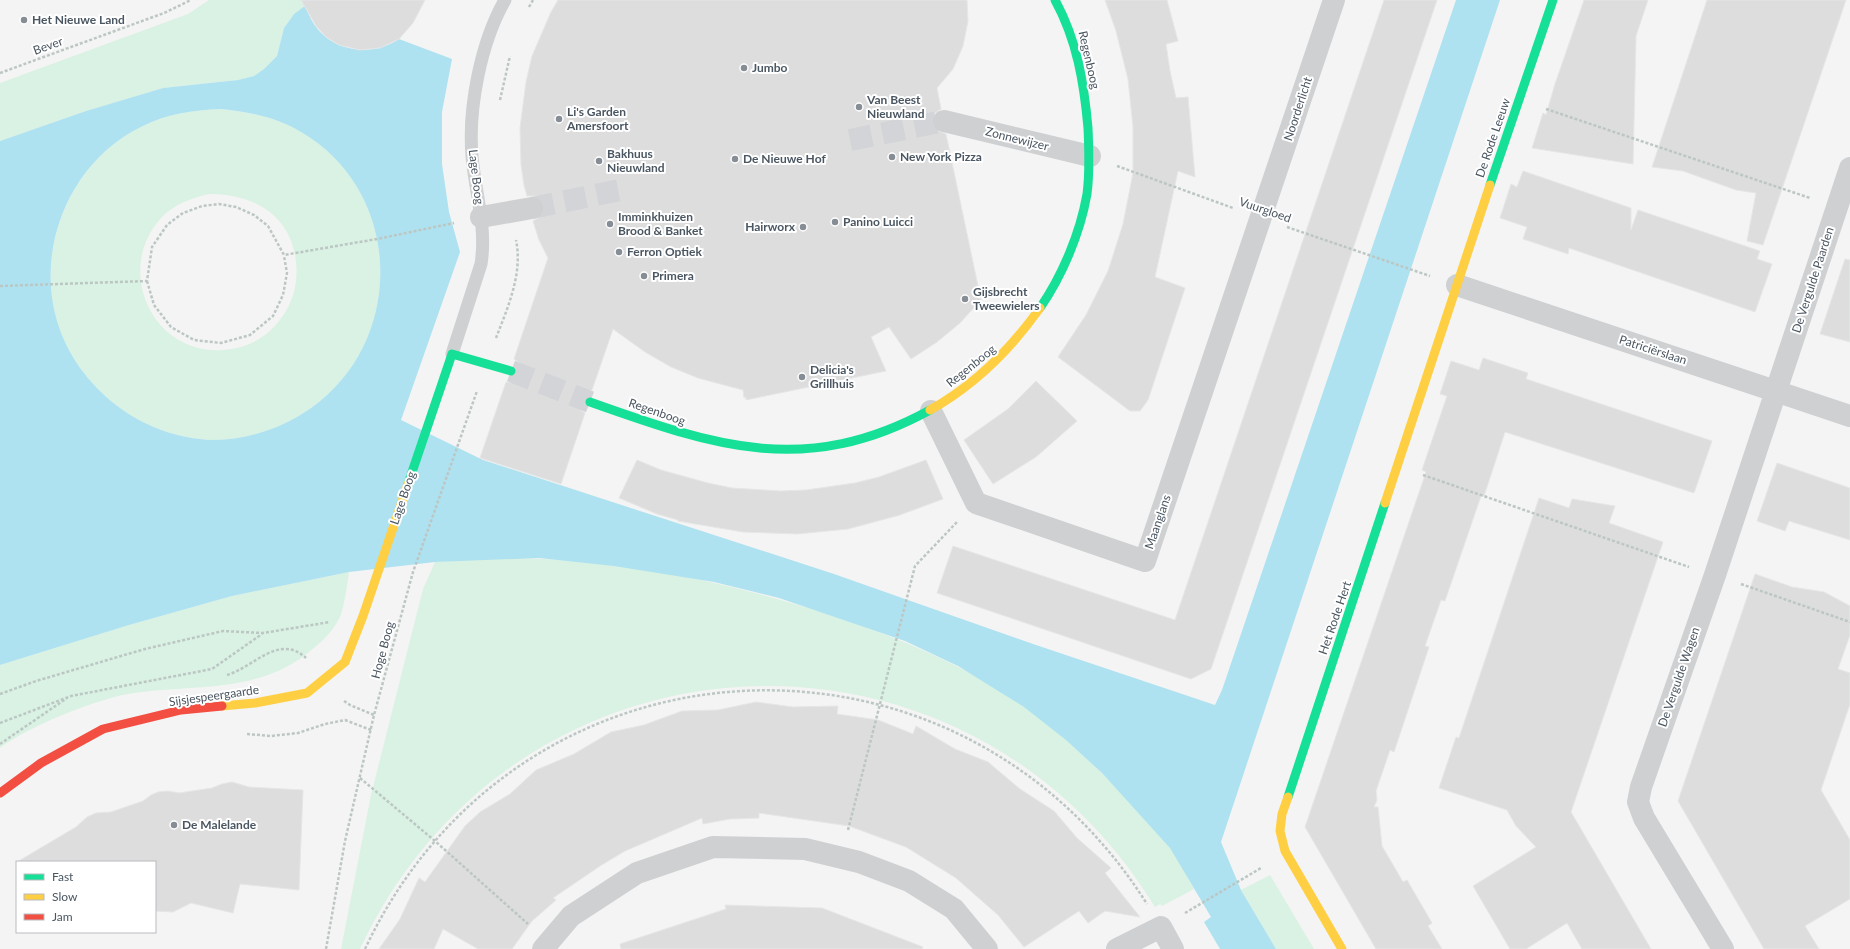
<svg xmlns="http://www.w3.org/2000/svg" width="1850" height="949" font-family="Lato,sans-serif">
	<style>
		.green { fill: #d9f2e3; fill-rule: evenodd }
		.water { fill: #aee2f0; fill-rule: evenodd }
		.building { fill: #ddddde; stroke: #e5e6e7 }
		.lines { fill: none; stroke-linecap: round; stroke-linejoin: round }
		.street-tunnel { stroke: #d2d4d7; stroke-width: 22; stroke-dasharray: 22 11; stroke-linecap: butt }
		.secondary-tunnel { stroke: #d2d4d7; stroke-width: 22; stroke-dasharray: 22 11; stroke-linecap: butt }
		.path { stroke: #bcc7c4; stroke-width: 2.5; stroke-dasharray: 3 2; stroke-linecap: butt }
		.lane { stroke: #ced0d2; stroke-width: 13 }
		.street { stroke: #ced0d2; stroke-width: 22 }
		.fast { stroke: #16e098; stroke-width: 9 }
		.slow { stroke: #ffcf43; stroke-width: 9 }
		.jam { stroke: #f24e42; stroke-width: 9 }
		.poi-dot { fill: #868d94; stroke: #fff; stroke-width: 1.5 }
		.labels { text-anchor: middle; stroke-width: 4; stroke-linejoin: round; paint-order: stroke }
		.poi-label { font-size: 12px; font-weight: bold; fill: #4a5661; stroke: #fff; text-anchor: start }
		.street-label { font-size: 12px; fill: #4a5661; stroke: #fff }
	</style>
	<rect width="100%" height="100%" fill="#f4f4f4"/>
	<path class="green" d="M209 0H305L306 5 294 14 284 28 277 56 264 69 254 76 238 80 163 88 86 111 0 141V83L188 14Z
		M221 109C249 112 276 117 301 132 404 192 406 341 311 408 283 428 247 440 213 440 178 439 143 426 116 405 89 384 67 355 57 322 35 247 71 161 141 127 166 114 193 110 221 109ZM209 194C249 194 287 211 295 255 300 282 293 307 274 327 261 341 242 349 223 350 152 355 114 270 161 218 174 204 192 198 209 194Z
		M495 558C609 557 722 580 830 615 899 638 963 664 1024 706 1064 734 1099 769 1132 805 1144 818 1158 832 1170 847 1179 859 1186 875 1194 889L1162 906 1160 904 1155 907C964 595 516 617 360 949H341L371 795 423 589 435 562Z
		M349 572C347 586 345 601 341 614 337 626 325 639 315 647 260 696 195 683 128 694 94 700 27 727 0 748V665L129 625 232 596Z
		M1270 875 1314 949H1276L1241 890Z"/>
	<path class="water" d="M1456 0H1500L1221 842 1241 890 1276 949H1220L1204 922 1211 917 1170 848 1102 773 1066 740 1024 707 958 666 905 641 779 598 714 582 614 566 539 558 435 562 349 572 232 596 129 625 0 665V141L86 111 163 88 238 80 254 76 264 69 277 56 284 28 294 14 306 5C315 47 365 62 399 39L452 59 442 112V164L449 212 460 252 401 420 483 460 834 574 1036 645 1215 705 1222 690ZM221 109C249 112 276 117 301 132 404 192 406 341 311 408 283 428 247 440 213 440 178 439 143 426 116 405 89 384 67 355 57 321 35 247 71 161 141 127 166 114 193 110 221 109Z"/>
	<path class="building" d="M301 0H425L413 23 399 39 380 48 360 50 339 45 326 37 316 26Z
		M558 0H967L968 21 963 46 953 69 937 88 941 109 935 113 932 118V124L936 130 946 134 981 300 960 323 937 342 911 359 889 327 871 337 886 371 746 400V397L744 398 743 390 698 378 671 367 645 352 613 329 592 390 582 392 578 398V405L580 410 585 413 561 484 480 458 506 382 514 383 519 380 523 375V368L520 363 514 359 548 258 539 240 533 221 540 217 544 212V205L541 200 537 196H527L524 185 521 165 520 128 526 82 532 56 551 12Z
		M1105 0H1167L1178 41 1166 44 1170 71 1176 98 1188 97 1195 177 1178 171 1155 277 1185 288 1148 400 1140 411H1130L1058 357 1086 315 1108 271 1123 224 1133 173V127L1128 79 1116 31Z
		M1384 0H1437L1211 669 1191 679 937 593 953 546 1175 620Z
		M1584 0H1648L1636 36 1633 164 1532 148 1543 113 1546 115 1555 84Z
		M1707 0H1846L1763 245 1747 241 1756 193 1736 190 1683 171 1652 167Z
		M1523 171 1631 208V230L1638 210 1760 251 1757 259 1772 264 1755 312 1569 248 1568 254 1523 239 1527 227 1500 218 1511 184 1517 187Z
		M1845 259 1850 260V342L1820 334Z
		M1483 358 1528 373 1526 379 1712 441 1694 493 1505 432 1484 496H1481L1445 601 1441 600 1425 646 1429 647 1394 752 1390 750 1376 791 1377 800 1374 807H1378L1382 846 1403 882 1407 880 1432 923 1428 926 1442 949H1376L1305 827 1426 472 1422 470 1447 396 1440 394 1451 361 1479 370Z
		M1036 381 1077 421 1036 457 993 484 964 440 1008 409Z
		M637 460 661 470 708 483 732 488 781 491 806 490 855 483 879 477 926 460 943 499 900 515 848 529 797 534 743 532 678 521V520L657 514 619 498Z
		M1777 463 1850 488V540L1789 521 1785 531 1757 521Z
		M1539 498 1569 508 1572 499 1615 506 1609 523 1663 542 1571 812 1651 949H1582L1567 923 1526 949H1510L1473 886 1536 847 1516 826 1507 810 1439 788 1456 737 1459 738Z
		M1755 574 1792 587 1824 592 1850 606V635L1838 669 1850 673V704L1821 790 1850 840V899L1805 926 1819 949H1764L1678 801Z
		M756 702 793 707 838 706 837 714 878 720 913 734 916 726 955 749 988 762 1020 789 1054 811 1077 838 1111 868 1105 873 1140 917 1105 911 1088 923 1079 911 1024 947 998 915 956 878 906 847 849 826 759 813V818L730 819 703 824 702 818 625 851 600 866 553 898 556 900 532 921 512 949H478L443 929 434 949H379L400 919 419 878 425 882 465 826 480 812 510 794 536 770 574 754 611 732 644 725 682 711 718 710Z
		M232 782 249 787 303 790 299 890 240 884 233 913 191 903 173 912 155 911V862H17L76 827 87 817 96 813 111 812 143 801 151 795 158 792 168 791 179 793 212 788 222 784Z
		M725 905 822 908 923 947 922 949H621L620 944 726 909Z"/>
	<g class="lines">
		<path class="street-tunnel" d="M850 140 944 121
			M532 208 620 190"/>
		<path class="secondary-tunnel" d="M511 371 590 402"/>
		<path class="path" d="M529 7 533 0
			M0 73 164 13 191 0
			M500 100 510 56
			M1546 109 1810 198
			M1117 166 1233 208
			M1287 227 1430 276
			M147 281 154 305 171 327 194 340 221 343 250 335 273 316 283 295 287 273 284 256
			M0 286 147 281 152 247 167 225 183 213 202 206 219 204 236 207 254 215 268 226 284 255 377 239 454 223
			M496 338C508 307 523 273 516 240
			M1423 475 1689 567
			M1741 584 1850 622
			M227 675C254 667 279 633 306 658
			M0 694 36 681 145 649 223 631 263 633 330 622
			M344 701 350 705 374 715
			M0 723 71 696 212 669 262 634
			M247 734 271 736 298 733 325 724 345 720 371 730
			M0 744 67 698
			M360 778 435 841 528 924
			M848 830 915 566 957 522
			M1185 913 1261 868
			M326 949 345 841 374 715 413 572 477 391
			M365 949C518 624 956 601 1147 904"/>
		<path class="lane" d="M452 354 481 264C487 227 475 192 472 156 468 107 481 42 505 0"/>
		<path class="street" d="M944 121 1090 156
			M481 217 532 208
			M1457 285 1850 416
			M931 411 976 503 1145 561 1334 0
			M543 949 571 916 637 873 713 847 805 849 859 862 909 881 954 909 987 949
			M1117 949 1161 927 1173 949
			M1723 949 1644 818 1638 802 1641 787 1715 575 1850 168"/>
		<path class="fast" d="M1490 185 1553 0
			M1040 308C1062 276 1080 234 1087 194 1090 172 1089 150 1088 128 1084 83 1077 40 1055 0
			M590 402C714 446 806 478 930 410
			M408 484 452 354 511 371
			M1288 797 1385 503"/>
		<path class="slow" d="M930 410C975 385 1010 350 1040 308
			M1385 503 1490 185
			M222 706 255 703 307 693 345 662 363 616 408 484
			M1288 797 1282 814 1280 831 1285 851 1342 949"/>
		<path class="jam" d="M0 793 41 763 103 729 181 710 222 706"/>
	</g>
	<g class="poi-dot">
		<circle cx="24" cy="20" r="4"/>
		<circle cx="744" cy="68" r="4"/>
		<circle cx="859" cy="107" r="4"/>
		<circle cx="559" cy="119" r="4"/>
		<circle cx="892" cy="157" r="4"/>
		<circle cx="735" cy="159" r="4"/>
		<circle cx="599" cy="161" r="4"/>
		<circle cx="835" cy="222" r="4"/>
		<circle cx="610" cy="224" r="4"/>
		<circle cx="803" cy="227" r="4"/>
		<circle cx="619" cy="252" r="4"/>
		<circle cx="644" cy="276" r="4"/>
		<circle cx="965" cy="299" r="4"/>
		<circle cx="802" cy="377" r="4"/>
		<circle cx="174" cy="825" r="4"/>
	</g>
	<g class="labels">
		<g class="poi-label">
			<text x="32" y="24">Het Nieuwe Land</text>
			<text x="752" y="72">Jumbo</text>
			<text x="867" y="104">Van Beest<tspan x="867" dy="14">Nieuwland</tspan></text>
			<text x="567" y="116">Li's Garden<tspan x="567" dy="14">Amersfoort</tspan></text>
			<text x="607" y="158">Bakhuus<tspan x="607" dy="14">Nieuwland</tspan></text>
			<text x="900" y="161">New York Pizza</text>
			<text x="743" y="163">De Nieuwe Hof</text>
			<text x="618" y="221">Imminkhuizen<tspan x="618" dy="14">Brood &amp; Banket</tspan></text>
			<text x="843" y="226">Panino Luicci</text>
			<text x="795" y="231" text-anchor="end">Hairworx</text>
			<text x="627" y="256">Ferron Optiek</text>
			<text x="652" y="280">Primera</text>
			<text x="973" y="296">Gijsbrecht<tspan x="973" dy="14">Tweewielers</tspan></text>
			<text x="810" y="374">Delicia's<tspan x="810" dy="14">Grillhuis</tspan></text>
			<text x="182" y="829">De Malelande</text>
		</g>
		<g class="street-label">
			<text transform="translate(48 46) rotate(-20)" y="4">Bever</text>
			<text transform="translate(1089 60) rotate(77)" y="4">Regenboog</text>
			<text transform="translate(1298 109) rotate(-72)" y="4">Noorderlicht</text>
			<text transform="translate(1493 138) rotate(-71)" y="4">De Rode Leeuw</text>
			<text transform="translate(1017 139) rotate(14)" y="4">Zonnewijzer</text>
			<text transform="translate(476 177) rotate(83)" y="4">Lage Boog</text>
			<text transform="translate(1265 210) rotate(19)" y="4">Vuurgloed</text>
			<text transform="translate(1813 280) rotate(-72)" y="4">De Vergulde Paarden</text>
			<text transform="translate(1653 350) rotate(18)" y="4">Patriciërslaan</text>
			<text transform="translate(971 366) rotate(-39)" y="4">Regenboog</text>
			<text transform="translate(657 412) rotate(19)" y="4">Regenboog</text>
			<text transform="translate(403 498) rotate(-71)" y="4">Lage Boog</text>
			<text transform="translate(1158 522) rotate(-71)" y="4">Maanglans</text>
			<text transform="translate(1335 618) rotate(-71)" y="4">Het Rode Hert</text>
			<text transform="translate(383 650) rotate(-75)" y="4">Hoge Boog</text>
			<text transform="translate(1679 677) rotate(-71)" y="4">De Vergulde Wagen</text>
			<text transform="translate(214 696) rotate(-8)" y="4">Sijsjespeergaarde</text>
		</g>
	</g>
	<rect x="16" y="861" width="140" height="72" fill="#ffffff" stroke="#b7bbc0"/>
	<rect x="24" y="874" width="20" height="6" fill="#16e098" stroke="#b7bbc0"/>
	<text x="52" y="881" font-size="12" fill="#4a5661">Fast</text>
	<rect x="24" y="894" width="20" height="6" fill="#ffcf43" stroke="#b7bbc0"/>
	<text x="52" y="901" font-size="12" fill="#4a5661">Slow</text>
	<rect x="24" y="914" width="20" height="6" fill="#f24e42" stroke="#b7bbc0"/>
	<text x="52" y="921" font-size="12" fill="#4a5661">Jam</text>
</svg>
